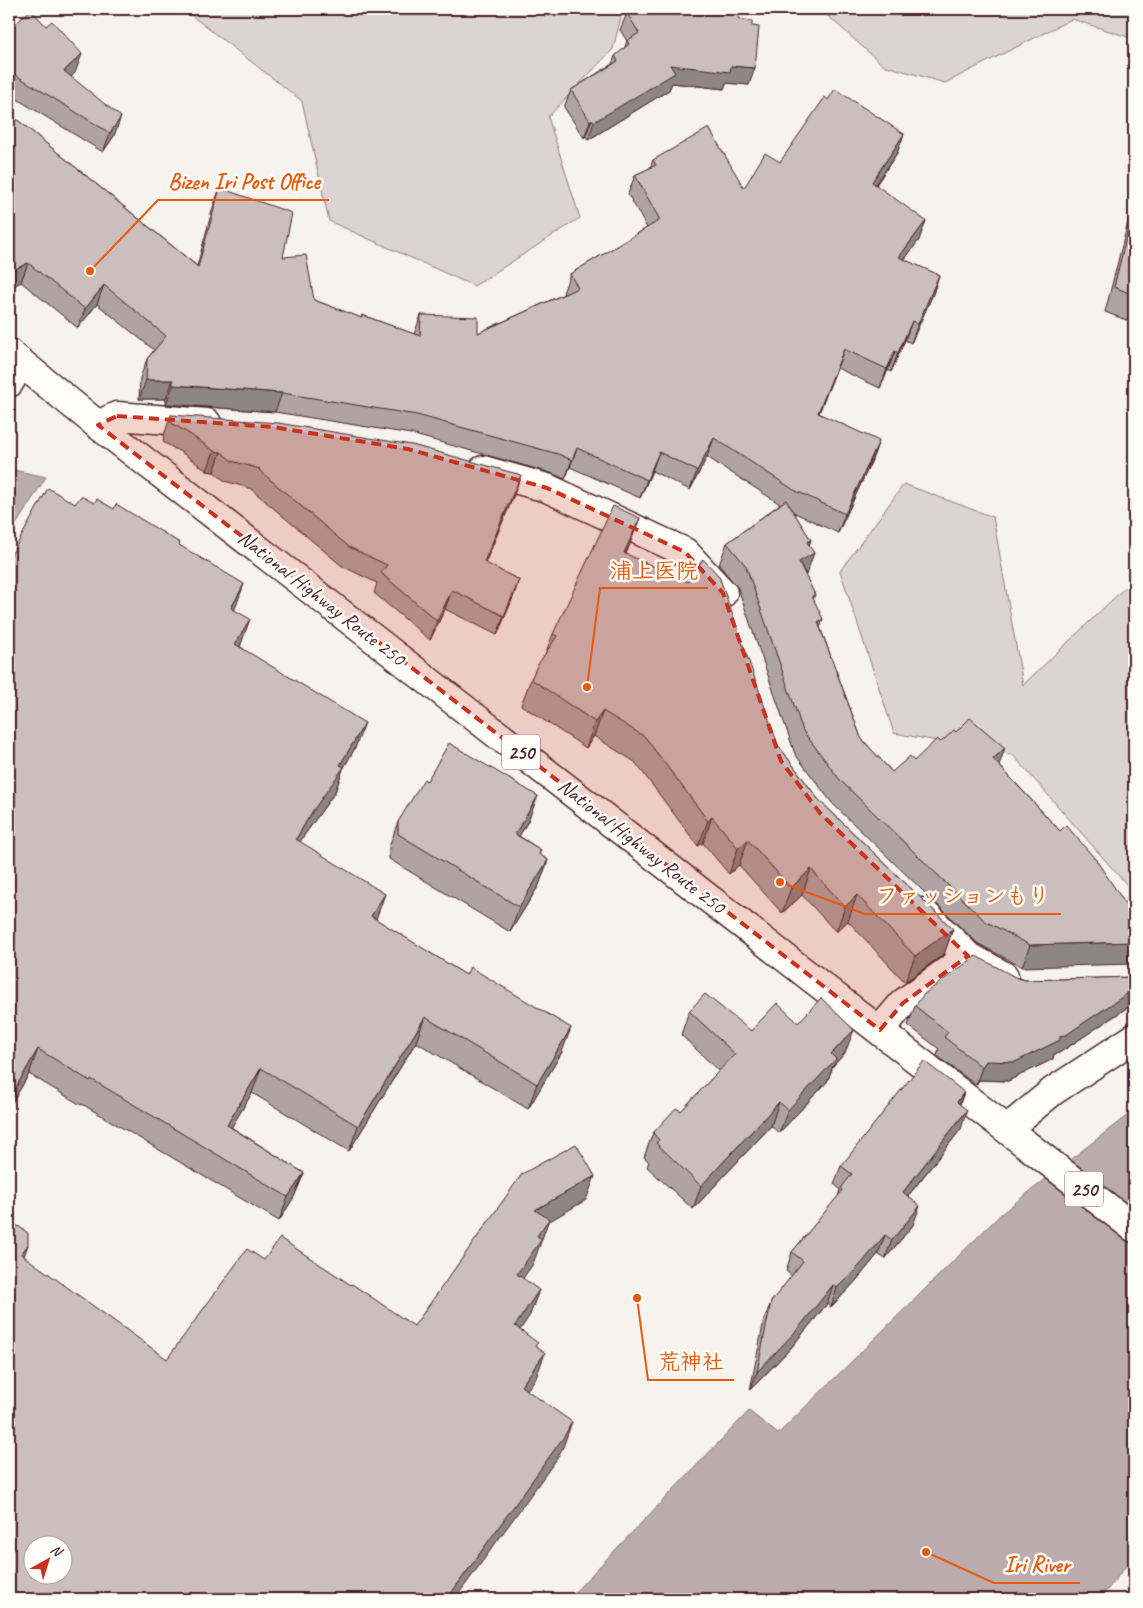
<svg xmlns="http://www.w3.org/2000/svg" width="1143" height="1608" font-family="Caveat,'Klee One',sans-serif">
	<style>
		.green { fill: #dcd4d2; stroke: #937a7e }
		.water { fill: #bbabac; stroke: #8e7378 }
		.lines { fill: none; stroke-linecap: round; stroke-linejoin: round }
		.minor-casing { stroke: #4a1f2b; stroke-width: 31 }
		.secondary-casing { stroke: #4a1f2b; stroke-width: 31 }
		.trunk-casing { stroke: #4a1f2b; stroke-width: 31 }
		.minor { stroke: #fdfcf7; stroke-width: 28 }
		.secondary { stroke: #fdfcf7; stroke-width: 28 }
		.trunk { stroke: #fdfcf7; stroke-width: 28 }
		.wall { fill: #afa4a3; stroke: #4a1f2b }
		.shaded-wall { fill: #8e8685; stroke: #4a1f2b }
		.building { fill: #cbbfbe; stroke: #4a1f2b; fill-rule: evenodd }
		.marked { fill: #c8321e; fill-opacity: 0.2; stroke: #c8321e; stroke-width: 4; stroke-dasharray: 10 6; stroke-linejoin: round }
		.labels { text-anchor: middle; stroke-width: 5; stroke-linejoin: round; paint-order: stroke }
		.shield { fill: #fdfcf7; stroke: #806168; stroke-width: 1 }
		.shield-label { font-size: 20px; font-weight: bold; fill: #4a1f2b }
		.street-label { font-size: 21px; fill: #4a1f2b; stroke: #fdfcf7 }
		.leader { fill: none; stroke: #e8590c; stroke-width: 2 }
		.callout-dot { fill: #e8590c; stroke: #fdfcf7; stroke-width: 2 }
		.callout-label { font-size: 22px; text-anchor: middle; font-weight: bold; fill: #e8590c; stroke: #fdfcf7; stroke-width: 5; stroke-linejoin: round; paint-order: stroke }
	</style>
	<rect width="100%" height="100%" fill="#f6f3ef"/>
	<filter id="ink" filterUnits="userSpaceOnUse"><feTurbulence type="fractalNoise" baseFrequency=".02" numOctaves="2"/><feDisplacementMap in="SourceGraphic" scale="10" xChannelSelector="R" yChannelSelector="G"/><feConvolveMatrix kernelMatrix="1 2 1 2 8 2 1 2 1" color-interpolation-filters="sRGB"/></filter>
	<g filter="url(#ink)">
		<path class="green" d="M183 9H623L613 49 548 117 580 218 474 286 329 221 302 101Z
			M820 9H1134V39L1072 19 945 83 883 65Z
			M904 484 993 517 1023 685 1133 580 1134 574V893L1013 755 894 733 840 571Z"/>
		<path class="water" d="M9 469 46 477 9 536Z
			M1134 1110V1556L1100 1599H568L749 1411 778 1434 1001 1214Z"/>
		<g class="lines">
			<g class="minor-casing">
				<path id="minor" d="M9 383 21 363
					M98 425 117 416 207 423
					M483 470 547 488 685 552 723 593
					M923 912 968 956 1004 976
					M880 1030 903 1003 968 956"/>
			</g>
			<g class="secondary-casing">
				<path id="secondary" d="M1007 1129 1053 1091 1134 1038"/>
			</g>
			<g class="trunk-casing">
				<path id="trunk" d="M9 353 98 425 1134 1228"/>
			</g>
			<use href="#minor" class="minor"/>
			<use href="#secondary" class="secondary"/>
			<use href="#trunk" class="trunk"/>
		</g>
		<path class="wall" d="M627 13 749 85 726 83 724 89 672 83 669 90 588 140 586 136 584 138 564 107 571 90 612 64 615 56 624 49 627 41 620 30Z
			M9 19 75 73 71 77 114 136 103 152 9 94Z
			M828 100 904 134 897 153 876 185 919 240 904 260 939 275 933 294 911 343 905 340 891 372 888 370 880 388 837 368 819 413 872 460 838 533 793 512 811 540 809 545 805 576 815 595 813 599 820 627 861 738 892 772 914 761 941 742 999 765 1060 831 1096 860 1022 967 977 943 832 803 795 754 738 588 719 565 727 543 780 504 707 457 690 490 652 471 640 498 570 467 565 479 551 473 411 434 275 412 166 404V399H139L140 378 147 359 154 350 97 304 78 328 21 282 9 288V113L197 266 213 207 220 188 283 257 314 300 361 318 362 315 414 334 421 315 478 333 564 294 563 293 570 274 647 228 628 194 635 175 650 168 653 160 744 188 780 162Z
			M1134 203V323L1105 312 1128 222Z
			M171 415 514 495 485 563 519 580 512 600 497 635 445 609 430 640 374 593 377 583 342 566 252 490V489L225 481 214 472 207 471 184 454 163 442 164 435Z
			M94 503 180 546 234 610 241 644 240 646 355 748 343 769 335 792 300 841 375 919 466 975 562 1052 528 1109 416 1042 349 1151 252 1093 231 1127 304 1173 294 1197 279 1221 82 1104 81 1105 29 1074 9 1108V559L75 504Z
			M630 544 626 554 778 745 818 799 953 929 944 954 905 982 848 921 836 932 802 895 782 913 739 865 729 874 703 843 698 846 635 762 594 736 586 748 521 705 531 679 545 654 553 634Z
			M427 781 528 821 519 836 541 850 539 855 548 860 539 885 510 932 389 859V847L398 822Z
			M1134 977V1003L1059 1053 1054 1054 1053 1059 1008 1081 979 1080 976 1085 937 1056 939 1049 908 1025 915 1006 1017 978 1025 980Z
			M689 1011 751 1031 798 1023 845 1053 833 1066 827 1082 779 1133 771 1126 693 1209 647 1167 649 1162 644 1157 653 1133 681 1111 719 1071 681 1035Z
			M964 1092 960 1104 961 1129 908 1196 913 1225 885 1259 878 1254 855 1282 831 1307 827 1304 790 1349 750 1390 764 1320 771 1302 792 1276 786 1271 792 1252 838 1197 840 1189 834 1184 841 1166Z"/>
		<path class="shaded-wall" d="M82 54 75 73 58 90 64 71Z
			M670 65 731 66 755 68 749 85 726 83 724 89 672 83 669 90 588 140 594 122Z
			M121 117 114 136 103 152 110 133Z
			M592 119 586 136 584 138 590 121Z
			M904 134 897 153 865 201 872 182Z
			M926 221 919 240 892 276 899 257Z
			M28 263 21 282 9 288V283L13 270Z
			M939 275 933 294 911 343 918 324Z
			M104 285 97 304 78 328 85 309Z
			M912 321 905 340 891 372 898 353Z
			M844 349 837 368 811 432 818 413Z
			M895 351 888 370 880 388 887 369Z
			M146 380H173L166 399H139Z
			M173 385 282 393 275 412 166 404Z
			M714 438 707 457 690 490 697 471Z
			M879 441 872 460 838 533 845 514Z
			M577 448 570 467 565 479 572 460Z
			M214 451 221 452 214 472 207 471Z
			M659 452 652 471 640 498 647 480Z
			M521 475 514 495 477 582 484 562Z
			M640 518 630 544 614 578 624 553Z
			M811 540 804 558 814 553 806 575 799 562 807 542Z
			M519 580 512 600 497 635 504 616Z
			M244 584 235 609 222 633 231 608Z
			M452 590 445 609 430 640 437 621Z
			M250 619 241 644 226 668 235 644Z
			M823 619 815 642 818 622Z
			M603 711 594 736 586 748 595 722Z
			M365 723 355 748 343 769 335 792 303 837 287 864 296 839Z
			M1005 748 997 771 993 759Z
			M538 796 528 821 506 859 515 834Z
			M712 817 703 843 698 846 708 821Z
			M748 840 739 865 729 874 738 848Z
			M548 860 539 885 510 932 519 907Z
			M811 869 802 895 782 913 791 888Z
			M385 894 376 919 371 916Z
			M857 895 848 921 836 932 845 907Z
			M953 929 944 954 905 982 915 956Z
			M1134 942V964L1022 967 1030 945Z
			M1134 989V1003L1059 1053 1054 1054 1053 1059 1008 1081 979 1080 976 1085 982 1067 986 1061 1060 1036Z
			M425 1017 416 1042 349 1151 358 1126Z
			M571 1028 562 1052 528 1109 537 1084Z
			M854 1030 845 1053 833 1066 827 1082 779 1133 788 1110 831 1054Z
			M38 1049 29 1074 9 1108V1099Z
			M261 1068 252 1093 218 1150 227 1125Z
			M964 1092 957 1111V1102Z
			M779 1102 771 1126 693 1209 701 1186Z
			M967 1110 961 1129 896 1211 903 1192Z
			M304 1173 294 1197 279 1221 288 1197Z
			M595 1176 586 1200 548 1222 533 1264 508 1299 535 1210Z
			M920 1206 913 1225 885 1259 892 1240Z
			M885 1235 878 1254 855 1282 831 1307 837 1288Z
			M28 1245 19 1270 21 1254Z
			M833 1285 827 1304 790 1349 750 1390 757 1372Z
			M539 1290 530 1315 506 1351 515 1326Z
			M545 1353 536 1378 512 1410 521 1386Z
			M572 1422 563 1447 556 1460 455 1599H447Z"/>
		<path class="building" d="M633 9H735L739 19 752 21V26L759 27 755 68 731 66 730 72 670 65 675 73 594 122 592 119 590 121 571 90 618 61 615 56 629 44 627 41 639 33 627 13Z
			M31 10 46 26 52 21 82 54 64 71 121 117 110 133 9 71V19L15 24Z
			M835 89 904 134 872 182 926 221 899 257 939 275 918 324 912 321 898 353 895 351 887 369 844 349 818 413 879 441 845 514 794 490 714 438 697 471 659 452 647 480 577 448 572 460 558 454 417 415 282 393 173 385V380H146L147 359 166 336 104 285 85 309 28 263 13 270 9 260V113L198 267 220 188 292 213 283 257 306 255 314 300 362 318V315L420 336 421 315 478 317V333L578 288 570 274 660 220 635 175 656 165 653 160 709 128 744 188 765 153 780 162 825 97 828 100Z
			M1134 206V295L1114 287Z
			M171 415 278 423 412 445 521 475 484 562 519 580 504 616 452 590 437 621 381 573 387 565 349 547 259 470 260 469 232 461 221 452 214 451 191 435 170 422Z
			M48 488 75 504 81 496 94 503 97 499 114 509 116 504 180 543 179 545 244 584 231 608 250 619 235 644 365 723 340 765 344 767 312 812 296 839 385 894 371 916 466 975 470 967 571 1028 537 1084 425 1017 358 1126 261 1068 227 1125 304 1173 288 1197 91 1079 90 1081 38 1049 9 1099V559Z
			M786 500 811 540 807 542 814 553 799 562 815 595 812 596 823 619 818 622 861 738 892 772 910 756 914 761 937 739 941 742 954 730 956 732 970 718 1005 748 993 759 1060 831 1066 825 1096 860 1129 909H1134V942L1030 945 985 921 840 780 803 731 746 566 727 543Z
			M613 506 640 518 624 553 688 582 703 559 719 576 778 745 818 799 953 929 915 956 857 895 845 907 811 869 791 888 748 840 738 848 712 817 708 821 645 737 603 711 595 722 531 679 537 666 557 636 553 634Z
			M449 743 538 796 515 834 541 850 539 854 548 860 519 907 398 834V822L424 779 427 781Z
			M976 956 1017 978 1025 980 1134 977V989L1066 1035 1060 1036V1040L1015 1062 986 1061 982 1067 944 1037 948 1032 915 1006 924 994Z
			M705 994 751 1031 777 1003 798 1023 821 998 854 1030 831 1054 836 1059 788 1110 779 1102 701 1186 656 1143 659 1140 653 1133 676 1108 681 1111 735 1054 689 1011Z
			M924 1061 964 1092 957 1102 967 1110 903 1192 920 1206 892 1240 885 1235 862 1263 837 1288 833 1285 797 1330 757 1372 771 1302 803 1261 792 1252 843 1190 841 1188 852 1174 841 1166Z
			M576 1144 595 1176 535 1210 549 1219 537 1236 542 1239 517 1274 539 1290 515 1326 538 1343 535 1346 545 1353 521 1386 572 1422 565 1435 447 1599H9V1220L28 1233V1245L21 1254 167 1359 247 1249 264 1260 280 1238 351 1285 352 1284 414 1326 522 1174ZM32 1546H62V1576H32Z"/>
	</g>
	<path class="marked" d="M117 416 273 427 408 449 547 488 685 552 723 593 781 761 820 813 968 956 903 1003 880 1030 98 425Z"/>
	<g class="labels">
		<g class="shield">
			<rect x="502" y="734.5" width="38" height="35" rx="4"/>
			<rect x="1065" y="1171.5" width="38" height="35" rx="4"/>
		</g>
		<g class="shield-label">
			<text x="521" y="759">250</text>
			<text x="1084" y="1196">250</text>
		</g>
		<g class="street-label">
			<text transform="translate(322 598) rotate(38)" y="7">National Highway Route 250</text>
			<text transform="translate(642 846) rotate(38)" y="7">National Highway Route 250</text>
		</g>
	</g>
	<path class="leader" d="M90 271L158 200H329M587 687L600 588H708M780 882L865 914H1061M637 1298L648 1380H734M926 1552L994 1583H1080"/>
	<g class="callout-dot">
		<circle cx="90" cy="271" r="5"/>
		<circle cx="587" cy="687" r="5"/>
		<circle cx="780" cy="882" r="5"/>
		<circle cx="637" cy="1298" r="5"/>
		<circle cx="926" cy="1552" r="5"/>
	</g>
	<g class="callout-label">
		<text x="244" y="189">Bizen Iri Post Office</text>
		<text x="654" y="578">浦上医院</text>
		<text x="963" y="903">ファッションもり</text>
		<text x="691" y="1369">荒神社</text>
		<text x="1037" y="1572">Iri River</text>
	</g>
	<rect width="1143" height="1608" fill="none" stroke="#fdfcf7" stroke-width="30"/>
	<rect x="15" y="15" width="1113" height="1578" fill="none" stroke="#4a1f2b" stroke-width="2" filter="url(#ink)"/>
	<g transform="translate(48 1560) rotate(39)"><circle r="24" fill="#fdfcf7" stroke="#b5a4a5"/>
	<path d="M0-4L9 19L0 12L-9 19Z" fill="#c8321e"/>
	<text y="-8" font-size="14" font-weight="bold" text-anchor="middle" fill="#4a1f2b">N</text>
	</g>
</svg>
